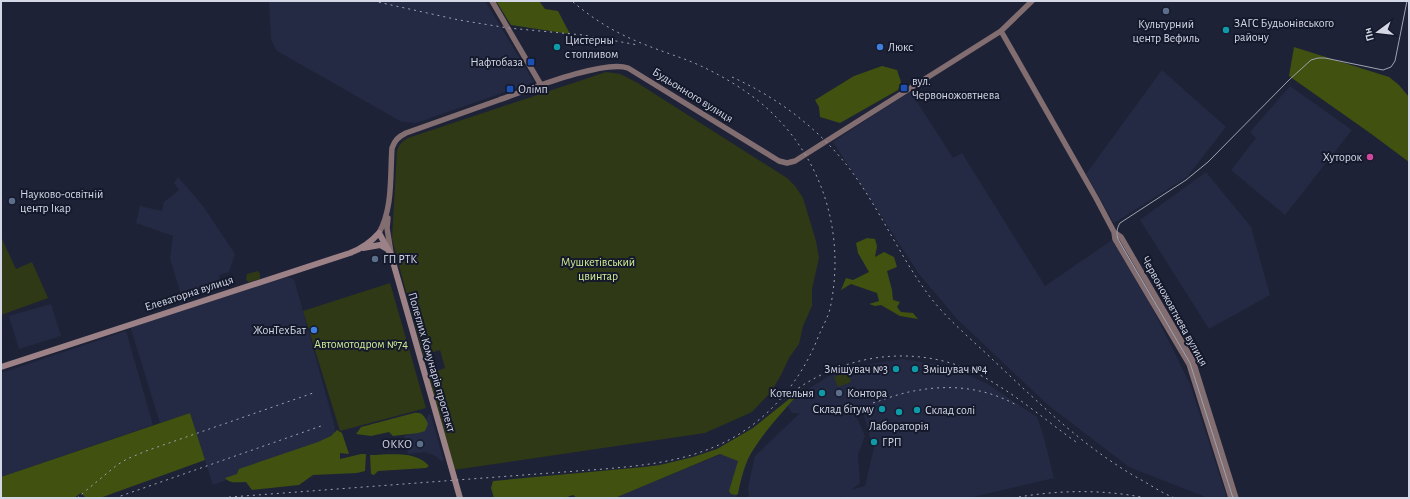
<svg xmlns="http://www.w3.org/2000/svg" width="1410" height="499" font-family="'Alegreya Sans',sans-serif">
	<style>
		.built { fill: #252a44; fill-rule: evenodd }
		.green { fill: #2f3915 }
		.forest { fill: #41510f }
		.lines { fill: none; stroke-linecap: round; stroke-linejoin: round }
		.secondary { stroke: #826d71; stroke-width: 5.5 }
		.primary { stroke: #9c8286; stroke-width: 6 }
		.tram { stroke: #9fa2b2; stroke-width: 1 }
		.rail { stroke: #9fa2b2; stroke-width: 1; stroke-dasharray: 2 4; stroke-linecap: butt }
		.service-dot { fill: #5c6f8a; stroke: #15192c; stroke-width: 1.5 }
		.culture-dot { fill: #0f9aa8; stroke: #15192c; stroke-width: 1.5 }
		.shop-dot { fill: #3f7fe0; stroke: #15192c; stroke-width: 1.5 }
		.transit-dot { fill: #1a4fb4; stroke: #15192c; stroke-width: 1.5 }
		.hotel-dot { fill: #d1479c; stroke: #15192c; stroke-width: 1.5 }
		.labels { text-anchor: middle; stroke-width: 4; stroke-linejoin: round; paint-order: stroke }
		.poi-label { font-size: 12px; fill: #d4d7e5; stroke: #15192c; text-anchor: start }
		.street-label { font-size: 12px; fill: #d4d7e5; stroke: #15192c }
		.park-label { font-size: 12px; fill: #d2ed92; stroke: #15192c }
	</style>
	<rect width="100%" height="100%" fill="#1e2236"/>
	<path class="built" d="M269 1H485L534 82 416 123 402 122 277 51 271 39Z
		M1162 70 1226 127 1187 177 1114 223 1086 174Z
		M1290 86 1352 130 1285 215 1231 170 1256 138 1250 132Z
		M910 91 953 158 962 153 1045 286 1112 240 1141 285 1190 384 1227 498H1208L1129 467 1048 405 957 319 919 274 833 142Z
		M1206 172 1251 227 1270 295 1209 329 1140 220Z
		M178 177 203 206 235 254 229 272 219 275 222 287 186 299 182 298 170 259 173 236 136 223 140 206 162 211 164 202 179 190 174 183Z
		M287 277 293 279 295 282 335 428 334 435 331 442 213 485 190 413 160 423 130 326Z
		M51 304 61 336 19 349 9 316Z
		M126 331 153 425 1 477V373Z
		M902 359 947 366 986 383 1037 417 1043 434 1054 478 969 498H842V496L839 498H749L748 487 755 456 800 413H792L786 403 829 376 853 367ZM861 405 871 441 874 440 875 443 865 486 851 490 860 483 858 455 865 436 853 409 826 410Z
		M429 413 431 416 443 458V462L435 456 425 452 408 454 404 436 413 433 425 422Z
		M724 453 747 461 737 494V498H615Z"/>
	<path class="green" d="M606 72 620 74 636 82 787 178 795 186 803 198 816 241 819 258 812 289V306L803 326 799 344 789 358 781 375 771 392 752 412 705 433 453 470 428 374 445 368 440 350 423 355 392 239 397 151C399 145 402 141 408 138Z
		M1 237 16 269 32 262 48 298 1 315Z
		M258 271 260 274V279L249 282 246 280 247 274Z
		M390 283 426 408 340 431 303 311Z
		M848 371 851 382 838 387 834 377Z"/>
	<path class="forest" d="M496 1H539L545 9 558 11 570 34 511 25Z
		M1294 47 1389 77 1399 85 1409 97V162L1370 133 1289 76Z
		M882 66 897 70 901 82 898 90 840 123 820 117 819 107 815 100 854 76Z
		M867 238 875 239 877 246 875 257 884 252 894 257 897 267 887 271 892 290 893 300 900 302 897 307 901 312 913 313 918 319 900 316 881 305 875 306 869 304 879 301 877 293 851 284 841 290 846 278 853 280 869 272 858 253 856 243Z
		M803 388C785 410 760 435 748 459 743 470 740 482 738 494L736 495 731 494 729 491 738 461 720 454 615 498H577L573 495 564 498H494L491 488 493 481 644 467 660 465 693 457 717 449 753 428Z
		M190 413 205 460 100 498H86L81 493 74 498H1V477Z
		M414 413C423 412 425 417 428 424L425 431 418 433 393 436 389 432 371 436 356 434 361 427Z
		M337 430 342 433 349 454 340 453V459L361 454H366L365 471 357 473 313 475 299 485 252 490 246 482C238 482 230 484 225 478L237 474 239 469 318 442 331 436Z
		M370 455C388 455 416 450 429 466L426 468 378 471 374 475 371 474Z"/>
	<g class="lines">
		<path class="secondary" d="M492 1 541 85
			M1001 31 1096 198 1114 232 1115 239 1189 364 1231 498
			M388 218 387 228 391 253
			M1114 232 1121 237 1193 361 1236 498
			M379 233C393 208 390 176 392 148 395 140 398 137 406 133 437 122 468 111 499 100 525 91 604 59 628 68L779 161 787 163 795 161 825 142 1001 31 1032 1"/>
		<path class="primary" d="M363 248 380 245 387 249
			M1 367 350 253C361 249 371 242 379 233L391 255 460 498"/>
		<path class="tram" d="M1233 498 1190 363 1118 239C1116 233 1117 228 1120 223L1186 180 1208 162 1289 80 1311 60 1318 58H1325L1383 70 1391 67 1395 61 1407 1"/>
		<path class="rail" d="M373 1 459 20 508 28 583 35 638 45
			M732 77C778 98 818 128 849 168 878 206 897 251 925 290 943 316 969 337 992 359 1040 404 1086 450 1145 482 1155 488 1164 494 1175 498
			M784 399C838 354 915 342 978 374 1013 392 1044 419 1076 442
			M873 403C888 398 904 392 920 390 954 384 989 389 1018 406
			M77 498 117 465 127 459 146 451 313 393
			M115 498 321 426
			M217 498 604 469C650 465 695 460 736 436 773 414 801 379 817 340 821 329 827 320 830 309 845 239 826 167 775 116 753 93 717 72 687 60 665 52 643 45 621 34 603 25 587 14 572 1
			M1013 498C1057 490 1102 489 1146 498"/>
	</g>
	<g class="service-dot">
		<circle cx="1166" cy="11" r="4"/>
		<circle cx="12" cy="201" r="4"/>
		<circle cx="375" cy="259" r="4"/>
		<circle cx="839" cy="393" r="4"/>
		<circle cx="420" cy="444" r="4"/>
	</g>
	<g class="culture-dot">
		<circle cx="1226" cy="30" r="4"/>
		<circle cx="557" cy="47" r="4"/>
		<circle cx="896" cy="369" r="4"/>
		<circle cx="915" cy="369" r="4"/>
		<circle cx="822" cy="393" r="4"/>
		<circle cx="882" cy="409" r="4"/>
		<circle cx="917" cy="410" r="4"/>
		<circle cx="899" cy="412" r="4"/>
		<circle cx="874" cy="442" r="4"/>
	</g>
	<g class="shop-dot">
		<circle cx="880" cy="47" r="4"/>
		<circle cx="314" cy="330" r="4"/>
	</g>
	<g class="transit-dot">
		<rect x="527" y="58" width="8" height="8" rx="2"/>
		<rect x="900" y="84" width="8" height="8" rx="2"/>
		<rect x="506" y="85" width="8" height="8" rx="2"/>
	</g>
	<circle class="hotel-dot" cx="1370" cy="157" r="4"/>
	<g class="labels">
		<g class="poi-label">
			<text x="1234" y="27">ЗАГС Будьонівського<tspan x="1234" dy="14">району</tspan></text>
			<text x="1166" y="28" text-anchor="middle">Культурний<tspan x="1166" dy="14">центр Вефиль</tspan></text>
			<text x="565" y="44">Цистерны<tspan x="565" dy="14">с топливом</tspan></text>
			<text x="888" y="51">Люкс</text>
			<text x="523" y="66" text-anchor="end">Нафтобаза</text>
			<text x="912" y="85">вул.<tspan x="912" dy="14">Червоножовтнева</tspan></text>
			<text x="518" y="93">Олімп</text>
			<text x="1362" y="161" text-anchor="end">Хуторок</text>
			<text x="20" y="198">Науково-освітній<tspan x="20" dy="14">центр Ікар</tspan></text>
			<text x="383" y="263">ГП РТК</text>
			<text x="306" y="334" text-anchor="end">ЖонТехБат</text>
			<text x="888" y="373" text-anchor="end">Змішувач №3</text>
			<text x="923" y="373">Змішувач №4</text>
			<text x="814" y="397" text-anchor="end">Котельня</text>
			<text x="847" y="397">Контора</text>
			<text x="874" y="413" text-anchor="end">Склад бітуму</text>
			<text x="925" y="414">Склад солі</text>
			<text x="899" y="430" text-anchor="middle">Лабораторія</text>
			<text x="882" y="446">ГРП</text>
			<text x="412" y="448" text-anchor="end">ОККО</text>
		</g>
		<g class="street-label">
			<text transform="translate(693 95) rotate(32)" y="4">Будьонного вулиця</text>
			<text transform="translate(189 293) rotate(-18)" y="4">Елеваторна вулиця</text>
			<text transform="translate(1175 311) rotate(61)" y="4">Червоножовтнева вулиця</text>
			<text transform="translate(432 362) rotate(74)" y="4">Полеглих Комунарів проспект</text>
		</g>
		<g class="park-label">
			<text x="598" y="266">Мушкетівський<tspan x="598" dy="14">цвинтар</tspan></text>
			<text x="361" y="348">Автомотодром №74</text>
		</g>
	</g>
	<rect width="1410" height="499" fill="none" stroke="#d4d7e5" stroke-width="4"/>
	<g transform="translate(1378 32) rotate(255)" stroke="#15192c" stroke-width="3" paint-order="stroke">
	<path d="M0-3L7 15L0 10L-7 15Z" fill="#d4d7e5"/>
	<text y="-6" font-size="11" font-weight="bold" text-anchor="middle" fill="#d4d7e5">Пн</text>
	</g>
</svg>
